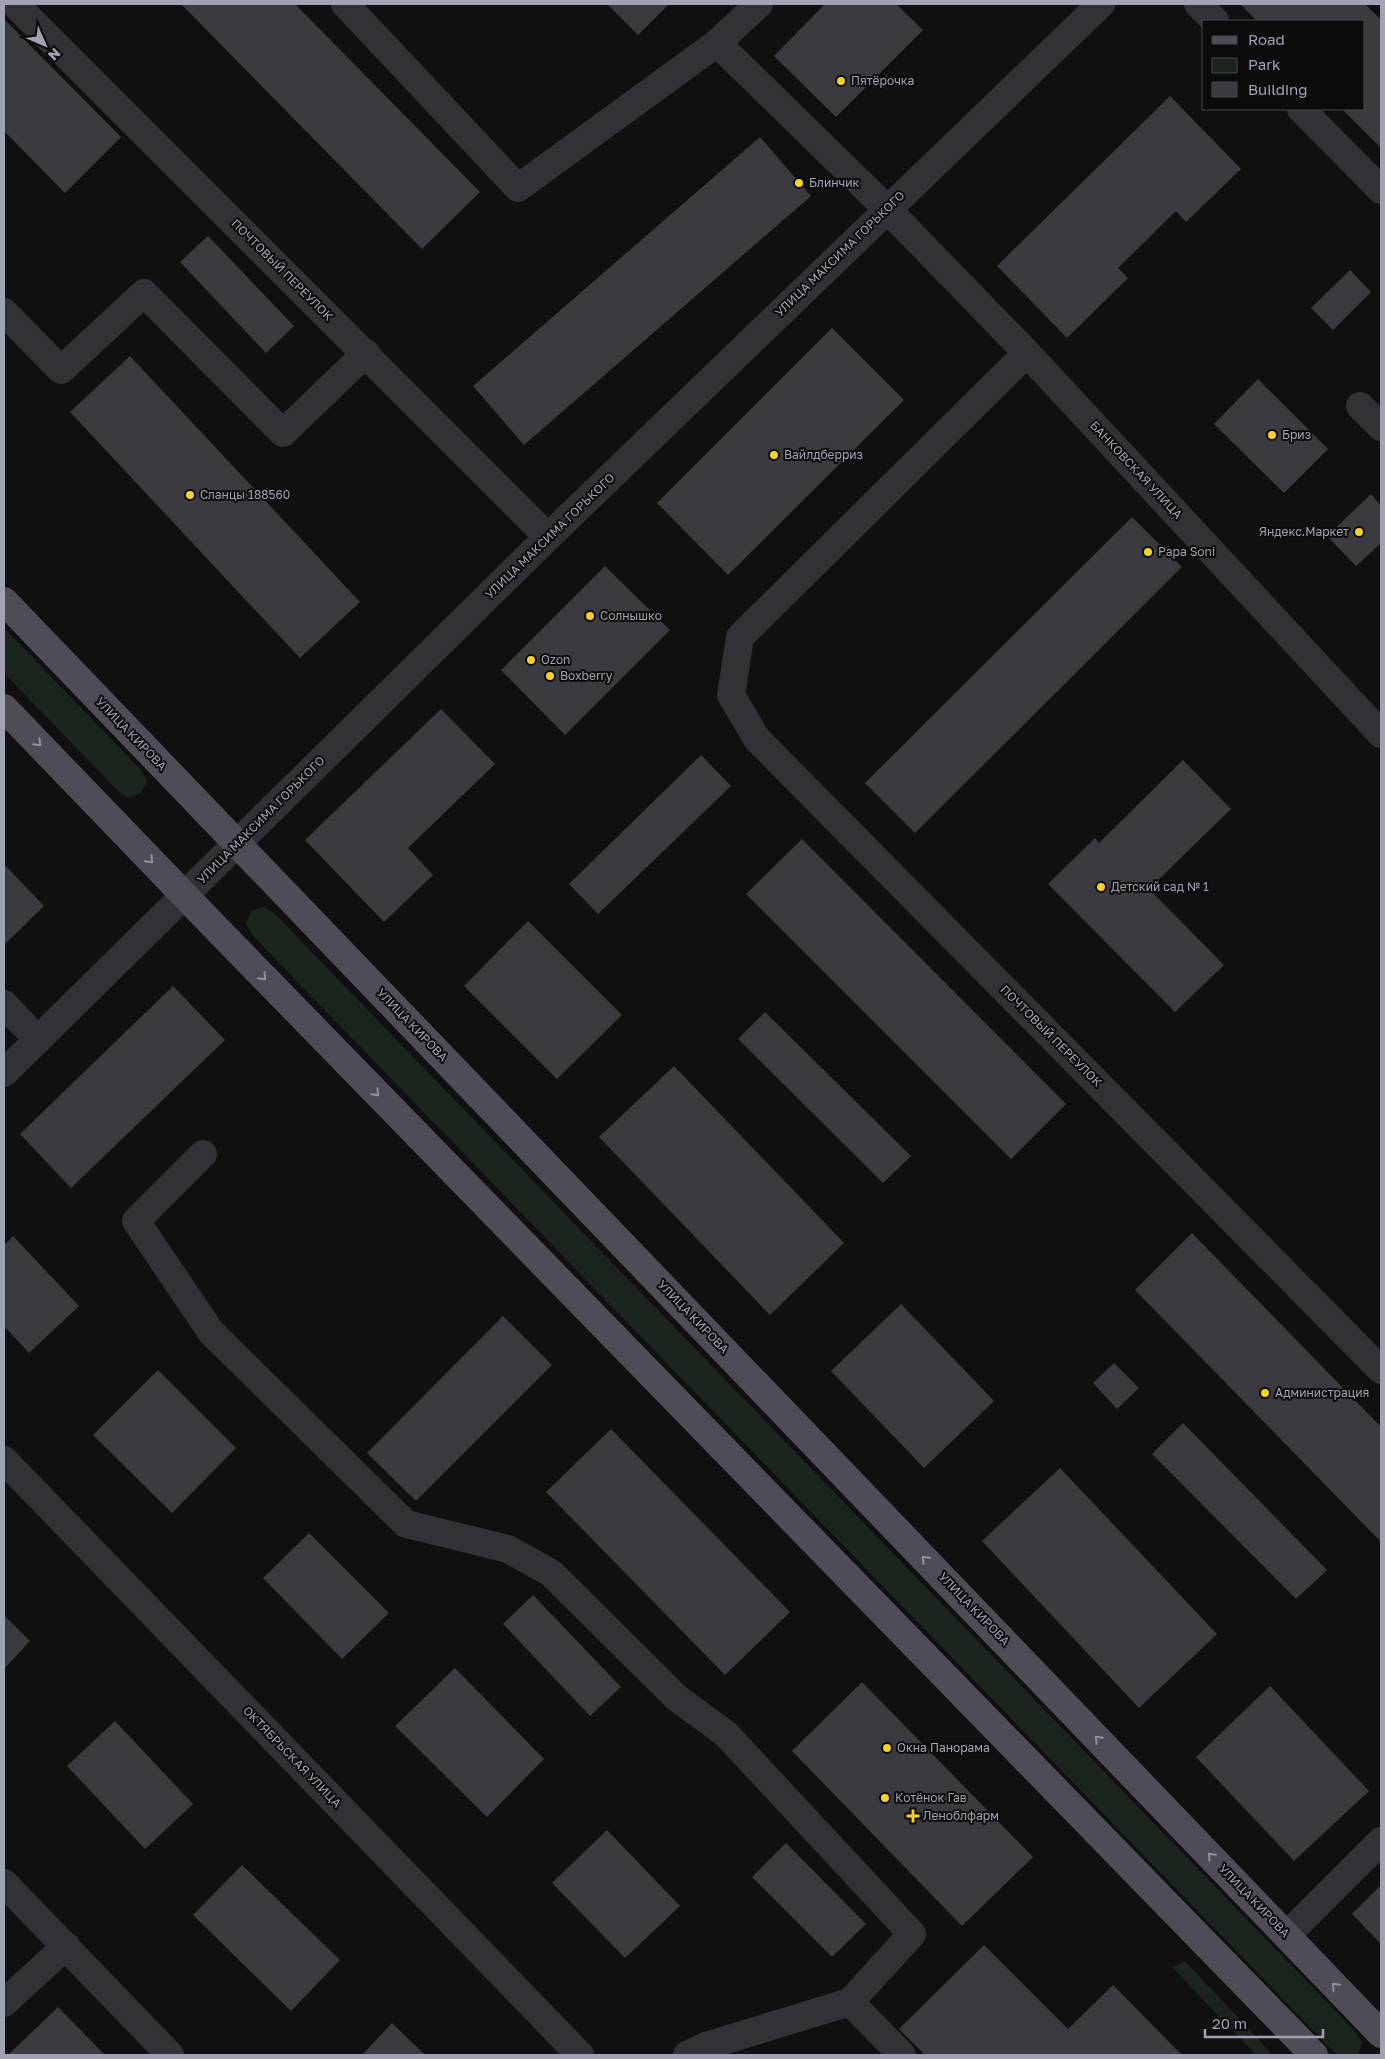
<svg xmlns="http://www.w3.org/2000/svg" width="1385" height="2059" font-family="'Golos Text',sans-serif">
	<style>
		.green { fill: #1c241e }
		.building { fill: #3a3a3f }
		.lines { fill: none; stroke-linecap: round; stroke-linejoin: round }
		.minor { stroke: #313136; stroke-width: 28 }
		.major { stroke: #4d4d55; stroke-width: 28 }
		.oneway { stroke: #9092a0 }
		.poi-dot { fill: #f6d224; stroke: #0b0b0c; stroke-width: 2 }
		.labels { text-anchor: middle; stroke-width: 4; stroke-linejoin: round; paint-order: stroke }
		.poi-label { font-size: 12px; fill: #a1a3b3; stroke: #0b0b0c; text-anchor: start }
		.street-label { font-size: 12px; fill: #a1a3b3; stroke: #0b0b0c }
	</style>
	<rect width="100%" height="100%" fill="#101011"/>
	<path class="green" d="M4 628 142 771 147 781 141 793 129 798 120 793 4 673Z
		M263 907 273 912 1355 2031 1362 2043 1358 2054 1340 2055 1334 2052 253 936 246 924 251 911Z
		M1185 1961 1273 2055H1256L1172 1967Z"/>
	<path class="building" d="M181 4H295L480 192 422 249Z
		M607 4H669L638 35Z
		M825 4H896L923 30 836 117 774 56Z
		M1240 4H1365L1381 20V148L1342 109H1364V21H1257Z
		M4 19 121 137 65 193 4 131Z
		M1170 96 1241 169 1186 222 1176 211 1118 268 1128 278 1067 338 997 266Z
		M760 137 811 196 524 445 473 386Z
		M208 236 294 326 266 353 180 262Z
		M1350 270 1371 292 1333 330 1311 308Z
		M832 328 904 400 728 575 657 503Z
		M130 356 360 602 300 658 70 412Z
		M1258 379 1328 449 1284 493 1214 424Z
		M1371 494 1381 506V543L1356 566 1327 536Z
		M1132 517 1182 567 915 833 865 783Z
		M605 566 670 630 565 735 501 670Z
		M441 709 495 764 408 848 433 875 384 922 305 840Z
		M701 755 731 786 598 914 569 884Z
		M1183 760 1231 809 1149 889 1224 965 1175 1012 1048 884 1095 838 1099 843Z
		M802 839 1066 1104 1011 1159 746 894Z
		M4 864 44 906 4 945Z
		M528 921 622 1015 557 1079 464 986Z
		M173 986 225 1040 71 1188 20 1134Z
		M765 1012 911 1156 883 1183 738 1039Z
		M674 1066 844 1243 770 1315 599 1137Z
		M1192 1233 1381 1427V1542L1135 1290Z
		M13 1236 79 1306 29 1353 4 1326V1245Z
		M901 1304 994 1401 924 1468 831 1371Z
		M503 1316 552 1365 416 1501 367 1453Z
		M1114 1363 1139 1388 1117 1409 1093 1383Z
		M158 1370 236 1448 172 1513 93 1435Z
		M1183 1423 1327 1570 1296 1599 1152 1454Z
		M611 1429 790 1612 725 1675 546 1492Z
		M1060 1468 1217 1634 1139 1708 982 1541Z
		M309 1533 389 1613 342 1659 263 1578Z
		M533 1595 621 1687 590 1716 503 1624Z
		M4 1615 30 1641 4 1669Z
		M455 1668 544 1759 487 1817 395 1726Z
		M862 1682 1033 1857 962 1926 792 1751Z
		M1270 1686 1369 1791 1294 1861 1196 1757Z
		M115 1721 193 1804 145 1849 67 1766Z
		M607 1830 680 1906 625 1958 552 1883Z
		M786 1843 866 1924 832 1957 752 1877Z
		M242 1865 340 1960 291 2011 193 1915Z
		M1381 1885V1944L1352 1914Z
		M984 1945 1068 2029 1113 1985 1182 2055H925L899 2029Z
		M58 2007 105 2055H8Z
		M392 2023 425 2055H362Z"/>
	<g class="lines">
		<path class="minor" d="M15 4 548 537
			M345 4 518 188 717 43
			M759 4 717 43 887 209 1027 353 1381 734
			M1198 4 1215 21
			M1301 109 1381 190
			M4 312 61 370 144 293 283 433 366 353
			M1027 353 740 637 731 695 757 739 1381 1370
			M1360 406 1381 427
			M4 1004 38 1040
			M4 1073 548 537 1101 4
			M203 1154 136 1221 211 1332 406 1524 508 1549 551 1573 677 1698 726 1734 912 1934 850 2002 706 2046 687 2055
			M4 1460 580 2055
			M4 1883 170 2055
			M1287 1935 1381 1841
			M850 2002 902 2055
			M4 2003 66 1946"/>
		<path class="major" d="M4 601 1381 2034
			M4 708 214 926 1314 2055"/>
	</g>
	<defs><path id="oneway-chevron" d="M-2-3.5L2.5 0L-2 3.5" fill="none" stroke-width="1.6" stroke-linecap="round" stroke-linejoin="round" transform="scale(1.25)"/></defs>
	<g class="oneway">
		<use href="#oneway-chevron" transform="translate(38 743) rotate(46)"/>
		<use href="#oneway-chevron" transform="translate(150 860) rotate(47)"/>
		<use href="#oneway-chevron" transform="translate(263 977) rotate(46)"/>
		<use href="#oneway-chevron" transform="translate(376 1093) rotate(46)"/>
		<use href="#oneway-chevron" transform="translate(925 1559) rotate(-134)"/>
		<use href="#oneway-chevron" transform="translate(1098 1739) rotate(-134)"/>
		<use href="#oneway-chevron" transform="translate(1211 1856) rotate(-134)"/>
		<use href="#oneway-chevron" transform="translate(1335 1986) rotate(-134)"/>
	</g>
	<g class="poi-dot">
		<circle cx="841" cy="81" r="5"/>
		<circle cx="799" cy="183" r="5"/>
		<circle cx="1272" cy="435" r="5"/>
		<circle cx="774" cy="455" r="5"/>
		<circle cx="190" cy="495" r="5"/>
		<circle cx="1359" cy="532" r="5"/>
		<circle cx="1148" cy="552" r="5"/>
		<circle cx="590" cy="616" r="5"/>
		<circle cx="531" cy="660" r="5"/>
		<circle cx="550" cy="676" r="5"/>
		<circle cx="1101" cy="887" r="5"/>
		<circle cx="1265" cy="1393" r="5"/>
		<circle cx="887" cy="1748" r="5"/>
		<circle cx="885" cy="1798" r="5"/>
		<path d="M910.5 1808.5h5v5h5v5h-5v5h-5v-5h-5v-5h5z"/>
	</g>
	<g class="labels">
		<g class="poi-label">
			<text x="851" y="85">Пятёрочка</text>
			<text x="809" y="187">Блинчик</text>
			<text x="1282" y="439">Бриз</text>
			<text x="784" y="459">Вайлдберриз</text>
			<text x="200" y="499">Сланцы 188560</text>
			<text x="1349" y="536" text-anchor="end">Яндекс.Маркет</text>
			<text x="1158" y="556">Papa Soni</text>
			<text x="600" y="620">Солнышко</text>
			<text x="541" y="664">Ozon</text>
			<text x="560" y="680">Boxberry</text>
			<text x="1111" y="891">Детский сад № 1</text>
			<text x="1275" y="1397">Администрация</text>
			<text x="897" y="1752">Окна Панорама</text>
			<text x="895" y="1802">Котёнок Гав</text>
			<text x="923" y="1820">Леноблфарм</text>
		</g>
		<g class="street-label">
			<text transform="translate(840 254) rotate(-44)" y="4">УЛИЦА МАКСИМА ГОРЬКОГО</text>
			<text transform="translate(282 270) rotate(45)" y="4">ПОЧТОВЫЙ ПЕРЕУЛОК</text>
			<text transform="translate(1136 470) rotate(47)" y="4">БАНКОВСКАЯ УЛИЦА</text>
			<text transform="translate(550 536) rotate(-44)" y="4">УЛИЦА МАКСИМА ГОРЬКОГО</text>
			<text transform="translate(131 734) rotate(46)" y="4">УЛИЦА КИРОВА</text>
			<text transform="translate(261 820) rotate(-45)" y="4">УЛИЦА МАКСИМА ГОРЬКОГО</text>
			<text transform="translate(412 1025) rotate(46)" y="4">УЛИЦА КИРОВА</text>
			<text transform="translate(1051 1036) rotate(45)" y="4">ПОЧТОВЫЙ ПЕРЕУЛОК</text>
			<text transform="translate(693 1317) rotate(46)" y="4">УЛИЦА КИРОВА</text>
			<text transform="translate(974 1609) rotate(46)" y="4">УЛИЦА КИРОВА</text>
			<text transform="translate(292 1757) rotate(46)" y="4">ОКТЯБРЬСКАЯ УЛИЦА</text>
			<text transform="translate(1254 1901) rotate(46)" y="4">УЛИЦА КИРОВА</text>
		</g>
	</g>
	<rect width="1385" height="2059" fill="none" stroke="#a1a3b3" stroke-width="10"/>
	<rect x="1202" y="20" width="162" height="90" fill="#0b0b0c" stroke="#47484f"/>
	<rect x="1212" y="36" width="25" height="8" fill="#4d4d55" stroke="#47484f"/>
	<text x="1248" y="45" font-size="15" fill="#a1a3b3">Road</text>
	<rect x="1212" y="58" width="25" height="15" fill="#1c241e" stroke="#47484f"/>
	<text x="1248" y="70" font-size="15" fill="#a1a3b3">Park</text>
	<rect x="1212" y="82" width="25" height="15" fill="#3a3a3f" stroke="#47484f"/>
	<text x="1248" y="95" font-size="15" fill="#a1a3b3">Building</text>
	<g transform="translate(45 45) rotate(135)" stroke="#0b0b0c" stroke-width="4" paint-order="stroke">
	<path d="M0-4L9 19L0 12L-9 19Z" fill="#a1a3b3"/>
	<text y="-8" font-size="14" font-weight="bold" text-anchor="middle" fill="#a1a3b3">N</text>
	</g>
	<path d="M1205 2029v8h118v-8" fill="none" stroke="#a1a3b3" stroke-width="2.5"/>
	<text x="1212" y="2029" font-size="15" fill="#a1a3b3" stroke="#0b0b0c" stroke-width="4" paint-order="stroke">20 m</text>
</svg>
